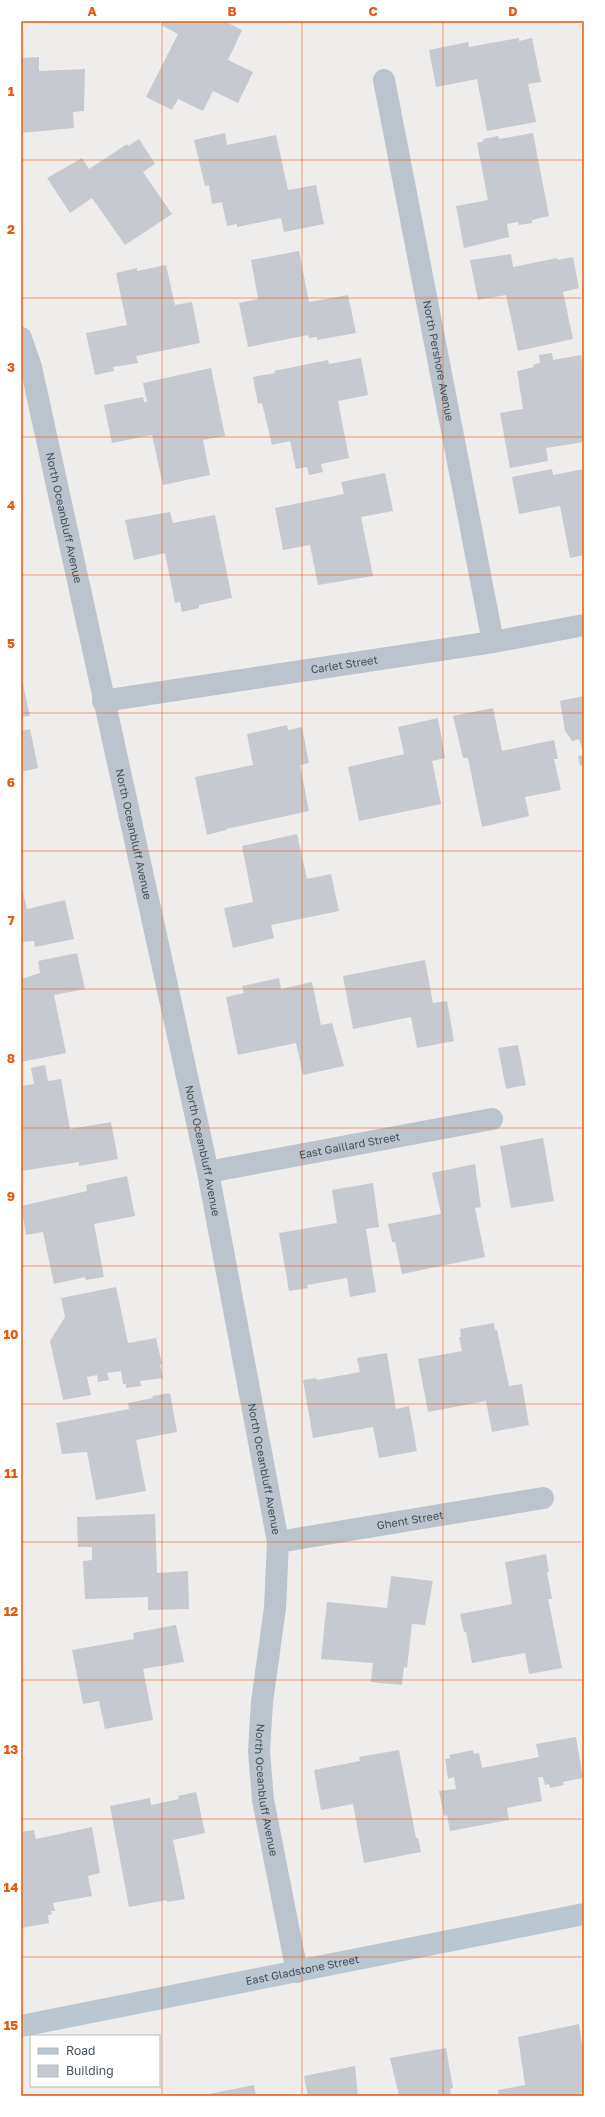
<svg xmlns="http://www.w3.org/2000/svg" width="605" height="2117" font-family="'Golos Text',sans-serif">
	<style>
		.building { fill: #c6c9cf }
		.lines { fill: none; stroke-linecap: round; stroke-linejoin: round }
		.street { stroke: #bbc4cc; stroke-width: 22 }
		.secondary { stroke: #bac6d0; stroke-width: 22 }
		.grid { fill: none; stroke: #e8590c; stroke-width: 1; stroke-opacity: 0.55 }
		.labels { text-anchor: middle; stroke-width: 3; stroke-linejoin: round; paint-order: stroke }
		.street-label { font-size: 11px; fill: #455059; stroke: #fff }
		.neatline { fill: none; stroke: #e8590c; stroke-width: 1.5 }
		.grid-label { font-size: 13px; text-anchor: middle; font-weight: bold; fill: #e8590c }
	</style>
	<rect width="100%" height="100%" fill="#efecec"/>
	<path class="building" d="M163 21H224L242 30 228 60 253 72 238 103 213 91 203 111 178 99 172 110 146 97 178 34 161 25Z
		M519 38V41L532 38 541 82 528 84 536 122 487 131 477 79 436 87 429 50 468 42 469 47Z
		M39 57V71L85 69 84 111 73 112 74 128 21 133V58Z
		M225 133 227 145 276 135 288 190 316 185 324 224 284 232 281 218 237 227V224L227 226 222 202 212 204 209 185 205 186 194 140Z
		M533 133 549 216 532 220V223L519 225 518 222 507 224 509 237 464 248 456 206 488 200 477 143 484 141 483 139 498 136 499 139Z
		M139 139 155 164 143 172 172 214 125 245 92 198 70 213 47 178 82 158 89 169 127 144 128 146Z
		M299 251 309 302 348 295 356 333 317 340V337L309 338 308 335 248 347 239 303 258 299 251 260Z
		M511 254 513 267 557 258V260L573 257 579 288 563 292 573 339 518 351 506 295 478 300 470 260Z
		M166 265 175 305 192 302 200 343 136 356 138 363 113 367 114 371 95 375 86 333 127 325 116 273 137 268V271Z
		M552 353 553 360 581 355 584 371V442L546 448 548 461 510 468 500 413 523 409 517 371 534 367 533 365 540 363 539 355Z
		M361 358 368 395 338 401 349 458 321 464 323 472 309 475 307 467 296 469 290 441 272 445 262 403 258 404 253 377 275 373 274 371 328 360 329 364Z
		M211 368 225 436 203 440 210 475 163 485 152 435 112 443 104 405 143 397 144 402H147L143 383Z
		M552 469 553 475 584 469V555L570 558 560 506 519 514 512 477Z
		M385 473 393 511 361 517 373 576 318 585 310 545 283 550 275 508 344 494 341 482Z
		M170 512 173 523 215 515 232 598 199 605V608L182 612 180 602 175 603 165 553 134 560 125 520Z
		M21 676 30 716 21 717Z
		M584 696V751H583L579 739 572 741 565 731 560 701Z
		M493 708 502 751 554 740 558 759H554L561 790 525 797 529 816 482 827 468 758H463L453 716Z
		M438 718 445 758 432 761 441 804 359 821 348 767 404 754 398 727Z
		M287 725 288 730 302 727 309 763 300 765 309 811 226 829V830L207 835 195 777 253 765 247 734Z
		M30 729 38 768 21 772V731Z
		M584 755V765L580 766 578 756Z
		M297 834 307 879 331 874 339 911 271 925 274 938 233 948 224 908 253 902 242 846Z
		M21 884 27 909 65 900 74 939 35 947 34 941 21 942Z
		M77 953 85 989 54 995 66 1053 21 1062V979L40 973 38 961Z
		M425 960 433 1003 447 1001 454 1041 417 1048 411 1017 353 1029 343 976Z
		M279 978 281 989 312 982 321 1025 332 1023 344 1066 303 1075 296 1043 238 1055 226 997 244 993 242 986Z
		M518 1045 526 1085 506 1089 498 1048Z
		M45 1065 48 1081 61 1079 70 1129 111 1122 118 1159 79 1166V1162L21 1171V1086L34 1084 31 1068Z
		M543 1138 554 1201 511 1208 500 1146Z
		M475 1164 481 1207 475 1208 485 1257 402 1274 395 1242H392L388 1224 441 1214 432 1173Z
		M127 1176 135 1216 94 1224 104 1277 86 1280 85 1277 54 1284 43 1232 26 1235 21 1206 87 1191 86 1185Z
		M373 1183 379 1227 366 1229 376 1292 350 1297 347 1278 307 1285 308 1288 289 1291 279 1233 337 1223 332 1190Z
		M116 1287 128 1343 156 1338 162 1364 160 1365 163 1378 140 1381 141 1386 126 1388V1384H123L121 1371 107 1373 109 1380 98 1382 97 1375 87 1377 91 1395 63 1400 50 1341 65 1317 61 1298Z
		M494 1323 495 1330H497L509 1386 522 1384 529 1425 492 1432 486 1401 428 1412 418 1359 462 1351 459 1337H461L460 1329Z
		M387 1353 396 1409 409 1406 417 1451 379 1458 373 1427 313 1438 303 1380 316 1378 317 1380 360 1372 357 1358Z
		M170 1393 177 1432 136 1440 146 1491 96 1500 87 1452 62 1454 56 1423 129 1409 128 1403 153 1398 152 1396Z
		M155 1514 157 1573 188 1571 189 1609 148 1610V1597L85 1599 83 1561 92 1560V1547H78L77 1517Z
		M546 1554 549 1572H547L552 1599H548L562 1668 529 1674 525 1653 472 1663 466 1632H464L460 1614 512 1604 505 1562Z
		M391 1576 433 1581 425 1625 412 1624 407 1668 404 1667 402 1685 371 1682 373 1663 321 1659 327 1602 387 1608Z
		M176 1625 184 1662 143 1669 153 1720 105 1729 99 1701 83 1704 72 1650 134 1639 133 1633Z
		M576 1737 583 1778 563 1782 564 1785 550 1788 549 1784 545 1785 543 1777H538L542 1801 507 1808 509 1820 450 1831 447 1815 444 1816 439 1791 456 1789 454 1777 448 1779 445 1759 450 1758 449 1755 473 1750 474 1754 479 1753 482 1768 539 1757 536 1744Z
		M399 1750 416 1838H418L421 1852 364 1863 353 1804 321 1810 314 1770 360 1761 359 1757Z
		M196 1792 205 1833 173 1840 185 1899 167 1902V1900L129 1907 110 1806 150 1798 151 1805 179 1799 178 1796Z
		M92 1827 100 1873 88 1876 92 1896 53 1903 55 1911H51L52 1914 48 1915 49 1923 21 1928V1832L34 1830 36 1839Z
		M579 2024 584 2058V2093L568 2096H499L498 2090 525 2085 518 2037Z
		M446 2048 453 2088 450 2089 451 2096H399L390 2058Z
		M355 2066 358 2096H308L304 2076Z
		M254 2085 256 2096H209V2094Z"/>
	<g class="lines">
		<g class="street">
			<path id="s1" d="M384 80 493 642"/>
			<path id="s2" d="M21 338 31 367 208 1172 278 1542 275 1608 262 1702 259 1751 263 1800 297 1972"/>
			<path id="s3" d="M103 701 493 642 584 625"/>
			<path id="s4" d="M208 1172 492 1119"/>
			<path id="s5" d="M278 1542 543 1498"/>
		</g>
		<path class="secondary" id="s6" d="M21 2026 584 1914"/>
	</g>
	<path class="grid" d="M162 21V2096M302 21V2096M443 21V2096M21 160H584M21 298H584M21 437H584M21 575H584M21 713H584M21 851H584M21 989H584M21 1128H584M21 1266H584M21 1404H584M21 1542H584M21 1680H584M21 1819H584M21 1957H584"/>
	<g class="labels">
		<g class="street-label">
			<text dy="4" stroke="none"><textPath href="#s1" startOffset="286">North Pershore Avenue</textPath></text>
			<text dy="4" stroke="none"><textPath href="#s2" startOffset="185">North Oceanbluff Avenue</textPath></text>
			<text dy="4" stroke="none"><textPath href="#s3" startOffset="244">Carlet Street</textPath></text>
			<text dy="4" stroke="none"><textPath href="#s2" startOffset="509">North Oceanbluff Avenue</textPath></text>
			<text dy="4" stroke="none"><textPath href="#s4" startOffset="144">East Gaillard Street</textPath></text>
			<text dy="4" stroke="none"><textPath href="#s2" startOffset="833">North Oceanbluff Avenue</textPath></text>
			<text dy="4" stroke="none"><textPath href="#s2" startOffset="1157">North Oceanbluff Avenue</textPath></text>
			<text dy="4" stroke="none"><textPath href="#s5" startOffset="134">Ghent Street</textPath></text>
			<text dy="4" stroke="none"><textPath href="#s2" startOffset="1481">North Oceanbluff Avenue</textPath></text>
			<text dy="4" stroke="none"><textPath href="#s6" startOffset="287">East Gladstone Street</textPath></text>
		</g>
	</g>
	<rect width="605" height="2117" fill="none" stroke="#ffffff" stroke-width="44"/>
	<rect x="30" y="2035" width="130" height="52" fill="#ffffff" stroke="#b5b9bd"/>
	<rect x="38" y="2048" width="20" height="6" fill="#bac6d0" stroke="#b5b9bd"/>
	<text x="66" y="2055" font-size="12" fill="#455059">Road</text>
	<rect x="38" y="2065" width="20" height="12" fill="#c6c9cf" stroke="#b5b9bd"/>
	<text x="66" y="2075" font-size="12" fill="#455059">Building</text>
	<rect x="22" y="22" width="561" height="2073" class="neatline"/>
	<g class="grid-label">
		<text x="92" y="16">A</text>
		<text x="232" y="16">B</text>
		<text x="373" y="16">C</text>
		<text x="513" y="16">D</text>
		<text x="11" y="96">1</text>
		<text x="11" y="234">2</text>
		<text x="11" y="372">3</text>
		<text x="11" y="510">4</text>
		<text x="11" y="648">5</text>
		<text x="11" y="787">6</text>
		<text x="11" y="925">7</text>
		<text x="11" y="1063">8</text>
		<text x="11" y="1201">9</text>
		<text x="11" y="1339">10</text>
		<text x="11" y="1478">11</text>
		<text x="11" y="1616">12</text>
		<text x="11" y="1754">13</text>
		<text x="11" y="1892">14</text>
		<text x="11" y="2030">15</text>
	</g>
</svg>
